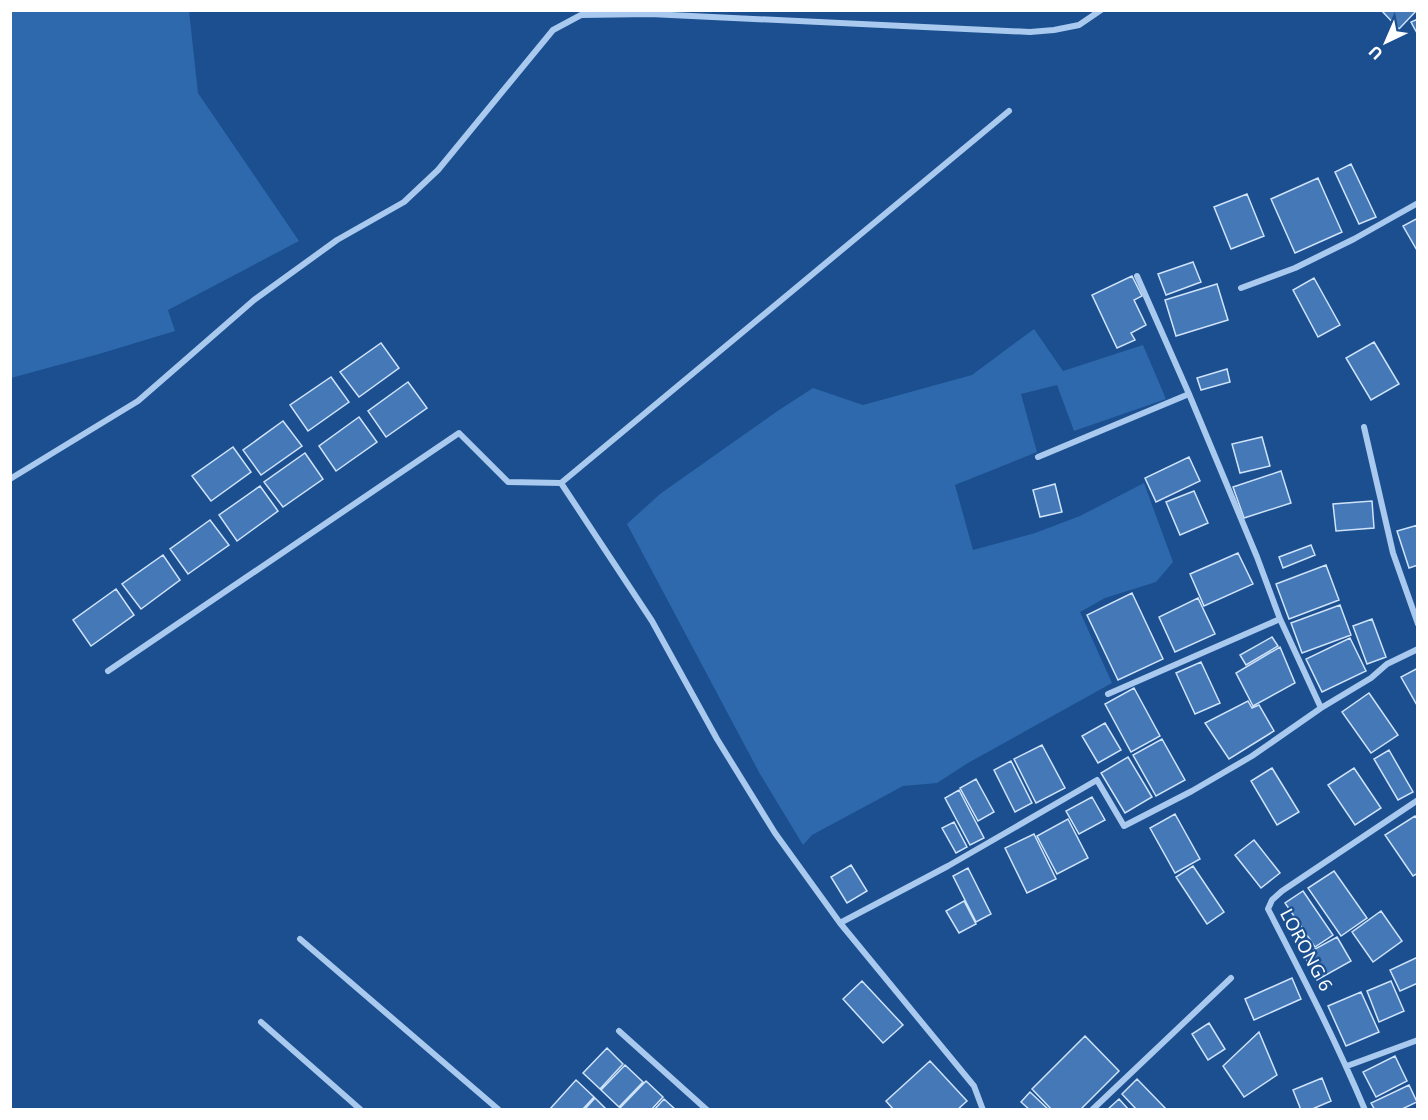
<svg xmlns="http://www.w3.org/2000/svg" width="1428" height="1120" font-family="'Noto Sans',sans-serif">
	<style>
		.green { fill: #2e69ad }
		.building { fill: #4478b7; stroke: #cfe3fa; stroke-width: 1.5 }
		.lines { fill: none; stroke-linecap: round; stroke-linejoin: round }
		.minor { stroke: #a9c9ee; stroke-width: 6 }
		.labels { text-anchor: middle; stroke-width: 4.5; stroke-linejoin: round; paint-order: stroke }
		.street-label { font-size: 18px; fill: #fff; stroke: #1b4f8f }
	</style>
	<rect width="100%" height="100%" fill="#1b4f8f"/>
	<path class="green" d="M11 10 189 11 198 93 299 241 168 310 175 331 99 354 11 378Z
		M1034 329 1063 371 1143 345 1166 399 1074 431 1057 385 1021 394 1037 452 955 485 973 550 1035 533 1080 516 1144 483 1173 562 1156 582 1105 598 1080 612 1112 683 968 763 937 783 903 786 812 835 803 845 760 774 627 524 660 494 776 412 813 388 863 405 972 375Z"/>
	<path class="building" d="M1381 10H1417L1399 29Z
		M1418 19V35L1411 22Z
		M1351 164 1376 217 1359 224 1335 172Z
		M1318 178 1342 232 1295 253 1271 199Z
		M1247 194 1264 236 1231 249 1214 207Z
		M1418 218V252L1403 226Z
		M1193 262 1201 282 1166 295 1158 274Z
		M1132 276 1142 296 1134 300 1146 325 1131 333 1135 340 1117 348 1092 295Z
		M1314 278 1340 325 1318 337 1293 290Z
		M1217 284 1228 320 1176 336 1165 300Z
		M1374 342 1399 384 1371 400 1346 358Z
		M381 343 399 368 359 397 340 372Z
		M1227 369 1230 382 1201 390 1197 378Z
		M331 377 349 402 308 431 290 405Z
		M408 382 427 408 386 437 368 411Z
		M359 417 377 442 336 471 319 446Z
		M283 421 302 446 261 475 243 450Z
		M1262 437 1270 466 1240 473 1232 444Z
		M233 447 251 472 211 501 192 476Z
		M305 453 323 479 283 507 264 482Z
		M1189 457 1200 481 1156 502 1145 478Z
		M1281 471 1291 503 1244 518 1233 487Z
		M1055 484 1062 512 1040 517 1033 490Z
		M260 486 278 511 237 541 219 515Z
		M1194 491 1208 523 1180 535 1166 502Z
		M1372 501 1374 528 1336 531 1333 504Z
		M210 520 229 545 188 574 170 549Z
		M1418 525V565L1409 568 1397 531Z
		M1311 545 1315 555 1283 568 1279 557Z
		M1238 553 1253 584 1204 606 1190 574Z
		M163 555 180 580 141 609 122 584Z
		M1326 565 1339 600 1289 619 1276 584Z
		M116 589 134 615 91 646 73 620Z
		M1132 593 1163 659 1118 680 1087 615Z
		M1198 598 1215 634 1175 652 1159 617Z
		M1340 605 1351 635 1302 653 1291 623Z
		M1372 619 1386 657 1367 664 1353 626Z
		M1272 637 1278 646 1246 665 1240 655Z
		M1350 638 1366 671 1322 692 1306 659Z
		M1280 647 1295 683 1253 706 1236 673Z
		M1201 662 1220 703 1195 714 1176 673Z
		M1418 668V707L1401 677Z
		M1134 688 1160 736 1131 752 1105 704Z
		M1369 693 1398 735 1371 753 1342 712Z
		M1248 701 1252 708 1259 705 1274 731 1229 759 1205 723Z
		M1105 723 1121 750 1098 763 1082 736Z
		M1162 739 1185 780 1156 796 1133 755Z
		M1042 745 1065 788 1036 803 1014 759Z
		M1389 750 1413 792 1398 800 1374 759Z
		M1128 757 1152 797 1125 813 1101 773Z
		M1011 761 1032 803 1015 812 994 770Z
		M1272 768 1299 812 1277 825 1251 781Z
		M1354 768 1381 808 1355 825 1328 785Z
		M976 779 994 812 978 821 960 788Z
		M959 790 984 838 970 845 945 798Z
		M1092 797 1105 820 1079 834 1066 811Z
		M1175 814 1200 859 1175 873 1150 828Z
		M1415 816 1418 820V873L1413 876 1385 835Z
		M1068 819 1088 858 1057 874 1037 836Z
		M954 822 967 847 956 853 942 828Z
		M1034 834 1056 879 1027 893 1005 848Z
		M1254 840 1280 873 1261 888 1235 855Z
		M851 865 867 891 847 903 831 877Z
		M1193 866 1224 912 1207 924 1176 877Z
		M968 868 991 914 976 922 953 876Z
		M1334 871 1367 918 1341 936 1308 888Z
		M1303 891 1333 935 1315 947 1285 903Z
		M964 901 976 924 959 933 946 911Z
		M1381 911 1402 941 1373 962 1352 932Z
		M1337 937 1351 961 1317 980 1304 955Z
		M1418 957V983L1400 991 1390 970Z
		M1292 978 1301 999 1254 1020 1245 999Z
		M862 981 903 1025 883 1043 843 999Z
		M1391 981 1404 1011 1379 1022 1367 991Z
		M1361 992 1379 1032 1346 1046 1328 1006Z
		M1209 1023 1225 1049 1208 1060 1192 1034Z
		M1259 1032 1277 1075 1244 1097 1223 1066Z
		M1085 1036 1119 1071 1080 1110H1052L1032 1089Z
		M607 1048 623 1064 600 1089 583 1073Z
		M1395 1056 1407 1081 1376 1097 1363 1072Z
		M930 1061 967 1101 957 1110H894L886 1101Z
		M625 1065 643 1082 619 1107 601 1090Z
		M1322 1078 1331 1101 1310 1110H1301L1293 1090Z
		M1137 1079 1167 1110H1137L1122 1094Z
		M576 1080 594 1097 582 1110H549Z
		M646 1081 663 1097 651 1110H622L620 1108Z
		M1409 1085 1417 1102 1400 1110H1375L1371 1103Z
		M1030 1092 1049 1110H1030L1021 1102Z
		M595 1098 607 1110H584Z
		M664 1099 676 1110H654Z
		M1119 1099 1129 1110H1107Z"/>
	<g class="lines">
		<path class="minor" d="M1137 276 1189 394 1257 557 1280 619 1321 708
			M1241 288 1295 268 1354 239 1418 203
			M1364 427 1393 553 1418 624
			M1038 457 1189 394
			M10 479 138 401 254 300 337 240 404 202 438 170 553 30 581 15 650 14 1030 32 1054 30 1079 25 1101 10
			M561 483 652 621 717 739 775 833 840 923 974 1086 983 1110
			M108 671 459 433 508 482 561 483 1009 111
			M1108 694 1280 619
			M840 923 948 866 1097 780 1124 826 1192 791 1252 756 1321 708 1371 678 1387 664 1418 649
			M300 939 499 1110
			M261 1022 361 1110
			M619 1031 707 1110
			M1347 1066 1418 1040
			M1092 1110 1231 978
			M1365 1110C1336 1041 1302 975 1268 909L1272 900 1282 891 1418 800"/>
	</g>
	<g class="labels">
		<g class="street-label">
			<text transform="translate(1306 950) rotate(62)" y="6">LORONG 6</text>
		</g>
	</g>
	<rect width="1428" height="1120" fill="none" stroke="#ffffff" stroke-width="24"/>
	<g transform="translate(1386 42) rotate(224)" stroke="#1b4f8f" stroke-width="4.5" paint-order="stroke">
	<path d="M0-4.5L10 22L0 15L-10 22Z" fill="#ffffff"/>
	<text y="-9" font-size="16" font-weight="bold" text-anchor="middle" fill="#ffffff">U</text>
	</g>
</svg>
